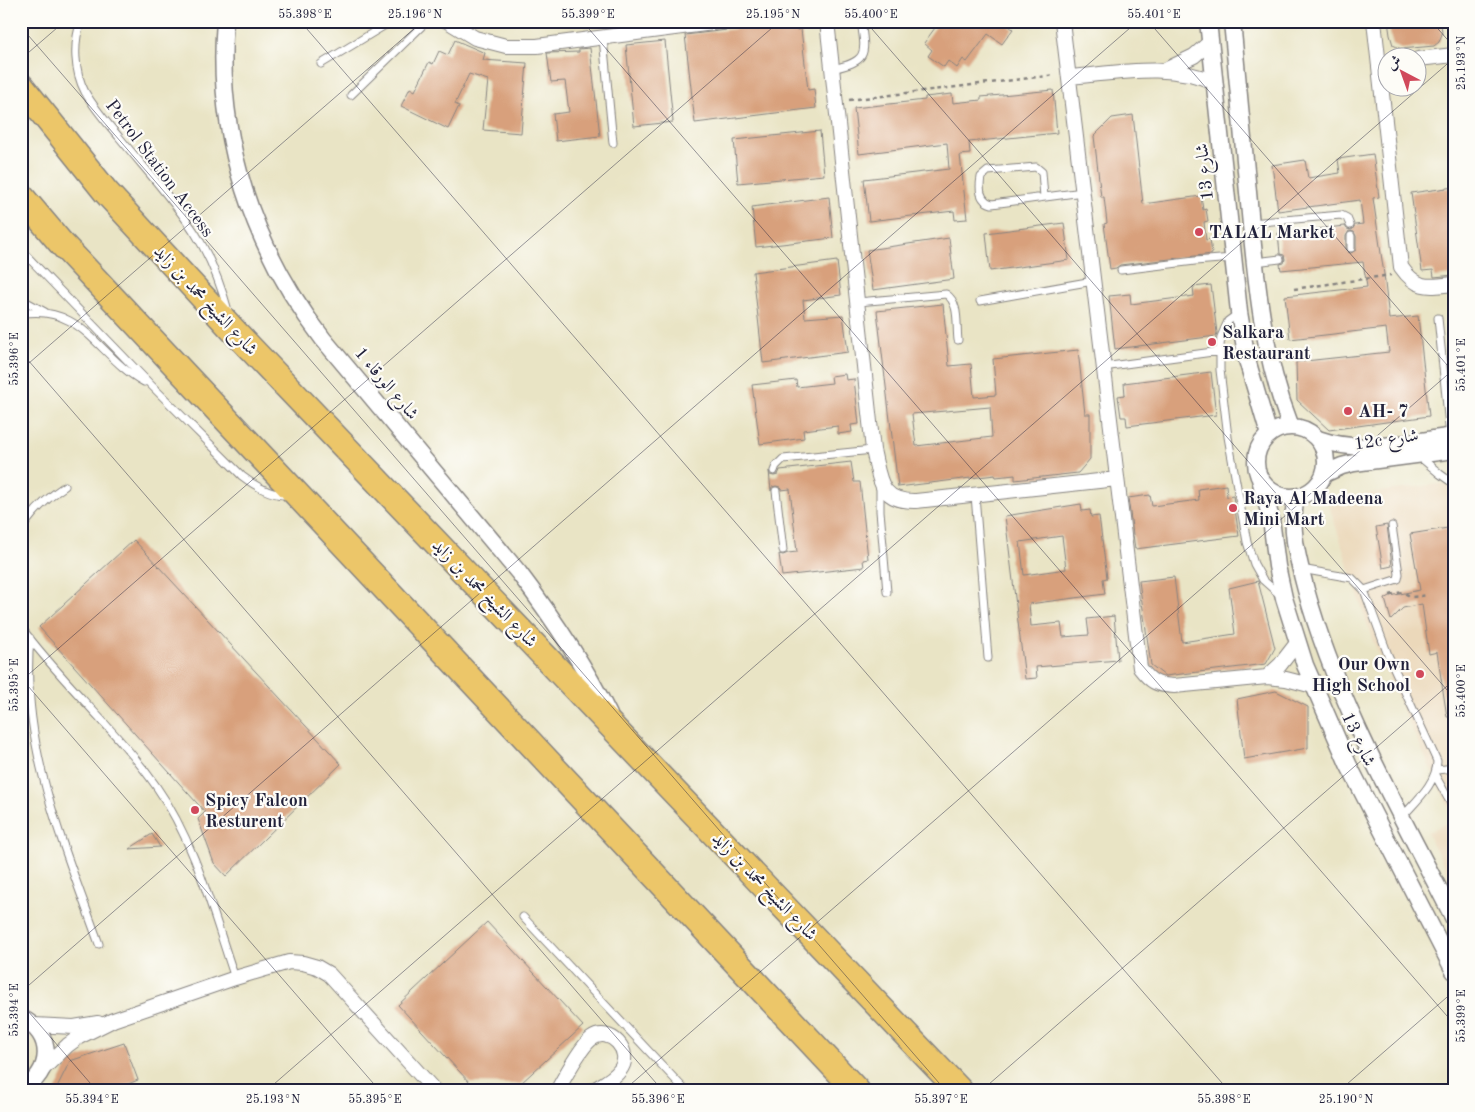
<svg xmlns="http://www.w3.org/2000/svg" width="1475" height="1112" font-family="'Old Standard TT',Amiri,serif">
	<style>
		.built { fill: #ebd8ba }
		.building { fill: #d8a07c; fill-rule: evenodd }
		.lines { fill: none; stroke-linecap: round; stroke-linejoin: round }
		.service-casing { stroke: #868380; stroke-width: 9 }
		.minor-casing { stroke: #868380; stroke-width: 16 }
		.tertiary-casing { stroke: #868380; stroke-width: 19 }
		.motorway-casing { stroke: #868380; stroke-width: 28 }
		.path { stroke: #868380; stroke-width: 2.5; stroke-dasharray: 4 4; stroke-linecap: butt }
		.service { stroke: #fff; stroke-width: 7 }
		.minor { stroke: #fff; stroke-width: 14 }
		.tertiary { stroke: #fff; stroke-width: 16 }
		.motorway { stroke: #ecc669; stroke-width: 25 }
		.ticks { fill: none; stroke: #22223b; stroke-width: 1; stroke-opacity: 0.45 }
		.poi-dot { fill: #d1495b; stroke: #fdfcf7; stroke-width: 2 }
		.labels { text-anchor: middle; stroke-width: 4.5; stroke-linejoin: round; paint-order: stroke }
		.street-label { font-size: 18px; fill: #22223b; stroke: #fdfcf7 }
		.poi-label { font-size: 18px; font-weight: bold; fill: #22223b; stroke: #fdfcf7; text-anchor: start }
		.neatline { fill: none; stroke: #22223b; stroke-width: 2 }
		.ticks-label { font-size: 12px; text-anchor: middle; fill: #22223b }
	</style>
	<rect width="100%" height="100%" fill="#fdfcf7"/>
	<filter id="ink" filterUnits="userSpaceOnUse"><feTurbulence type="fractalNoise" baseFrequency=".02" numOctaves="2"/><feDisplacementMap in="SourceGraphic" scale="10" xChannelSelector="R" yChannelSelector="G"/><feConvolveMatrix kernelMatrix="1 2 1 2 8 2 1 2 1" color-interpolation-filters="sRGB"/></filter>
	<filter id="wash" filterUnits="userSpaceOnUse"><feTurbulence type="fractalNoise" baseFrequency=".0096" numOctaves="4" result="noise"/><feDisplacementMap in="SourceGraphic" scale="20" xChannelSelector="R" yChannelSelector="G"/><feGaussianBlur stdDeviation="1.12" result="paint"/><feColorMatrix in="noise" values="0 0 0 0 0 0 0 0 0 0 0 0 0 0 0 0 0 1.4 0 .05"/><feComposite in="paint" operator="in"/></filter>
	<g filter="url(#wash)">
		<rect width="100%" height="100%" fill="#e9e4c5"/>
		<path class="built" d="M1454 482V818L1402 708 1372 639 1327 499Z
			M1454 819V884L1427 833Z"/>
		<g id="blocks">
			<path class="building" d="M940 21H1002L1013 29 1002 44 988 34 967 62 963 59 957 68 948 61 944 67 928 56 932 50 924 43Z
				M1388 21H1441L1442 34 1439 42 1434 46 1401 49 1393 45 1390 35Z
				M796 22 797 30 801 29 808 90 814 89 816 108 695 123 685 35Z
				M455 40 485 53 483 60 527 63 521 133 483 130 488 80 469 74 455 104 459 106 448 129 401 106 410 88 415 91 429 62 433 64 439 51 448 55Z
				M665 41 673 122 634 126 626 45Z
				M590 48 600 136 556 141 553 114 569 112 565 81 551 82 547 53 579 52V49Z
				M1053 90 1057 133 969 142 970 154 960 155 967 219 955 220 954 211 869 221 864 179 949 169 947 143 859 154 854 108 925 100V97L952 94 953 103 981 100V97Z
				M1133 115 1143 204 1201 196 1203 210 1206 209 1208 221 1204 222 1206 240 1210 239 1212 254 1120 265 1116 268 1110 269 1104 224 1107 223 1104 197H1101L1094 136 1112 118Z
				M820 131 824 175 738 183 734 140Z
				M1373 154 1379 197 1373 198 1384 274 1389 319 1418 316 1429 416 1329 430 1297 400 1296 362 1389 352 1386 328 1290 339 1285 296 1367 287 1363 262 1281 270 1280 264 1284 263 1285 259 1284 255 1280 254 1278 233 1345 226 1347 229 1352 230 1355 225 1363 224 1360 200 1278 211 1272 165 1305 160 1308 178 1340 173 1338 159ZM1349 231 1354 232 1356 236V250L1351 253 1348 252 1346 248V236Z
				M1454 187V275L1434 277 1433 270 1422 271 1411 193Z
				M829 197 833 238 756 247 752 207Z
				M1064 223 1069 260 990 271 986 233Z
				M949 238 954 279 873 290 867 250Z
				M837 261 841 295 803 300 805 318 843 315 848 352 763 363 753 272Z
				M1211 285 1217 333 1216 336 1115 349 1109 296 1130 294 1131 304 1194 296 1193 287Z
				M943 304 949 366 971 364 974 397 996 395 993 359 1078 350 1085 414H1090V459L1078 473 1015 480V475L996 477 995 475 898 487 877 311ZM990 407 992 437 916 446 912 414Z
				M1211 372 1216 415 1127 426 1126 417H1121L1118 396 1125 395 1124 383Z
				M845 374 846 380 854 379 859 424 851 425 852 432 838 434V426L803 430 804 438 760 444 752 385 796 380 797 387 832 383 831 376Z
				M851 462 854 482H860L868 559 863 560 864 567 782 576 779 554 783 555 788 553 797 552 790 489 781 490 780 487 776 486 772 487 771 491 769 471 770 475 774 476 778 475 780 470Z
				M1226 485 1227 497 1233 496 1239 536 1135 549 1128 498 1150 495 1152 506 1199 500 1198 489Z
				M1081 504 1082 511 1090 510 1091 517 1099 516 1107 578 1103 579 1105 594 1029 604 1031 626 1061 623 1063 637 1089 635 1087 619 1114 616 1118 660 1036 667 1037 678 1025 679 1005 516ZM1062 536 1066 569 1024 575 1020 542Z
				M1387 525 1392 566 1383 568 1376 527Z
				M1454 527V717H1447L1437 652 1429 654 1422 604 1403 608 1391 620 1385 599 1390 596 1420 590 1410 534Z
				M134 540 341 764 226 876 214 863 198 819 205 812 39 627Z
				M1174 577 1182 642 1235 634 1229 588 1258 581 1275 648 1266 664 1165 676 1151 665 1139 581Z
				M1276 691 1308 707V748L1244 759 1237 699Z
				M152 834 160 847 129 849Z
				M487 922 583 1026 520 1084 470 1083 398 1005Z
				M124 1043 138 1080 111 1091H55L70 1061Z"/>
		</g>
	</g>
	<g filter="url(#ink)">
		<use href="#blocks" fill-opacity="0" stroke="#868380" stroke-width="1"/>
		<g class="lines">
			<g class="service-casing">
				<path id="service" d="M81 21C73 43 74 71 85 92 94 108 107 123 119 137 145 169 173 199 195 233 211 258 221 285 229 314
					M603 38 613 143
					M321 64 392 21
					M832 69C868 61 866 55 861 21
					M351 95 427 21
					M1044 197 1042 172 1036 167 988 171 981 177C979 188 979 201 992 204L1083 192
					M1251 223 1341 215 1347 218 1350 225
					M1351 248V236
					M21 250 151 385 242 476C255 486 271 496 288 495
					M1255 262 1280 259
					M1121 270 1195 261 1233 258
					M21 299 45 312
					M980 301 1093 281
					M858 302 946 294C960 303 956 325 958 340
					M1239 313 1228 321 1221 337 1220 346V370L1228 437 1247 542 1254 564 1263 580 1281 596
					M21 314C83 303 99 358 144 382
					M1438 318 1450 436
					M1103 367 1220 351
					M1419 456 1440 474 1454 484
					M774 471 776 466 783 459 873 450
					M880 486V511L887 592
					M776 491 783 550
					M975 495 988 658
					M21 530C33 511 47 498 65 486
					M1301 569 1352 578 1364 590 1388 655 1437 761C1437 783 1416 801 1403 816
					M1364 590 1398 579 1399 574 1392 526
					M21 627C62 683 116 729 156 786 196 843 213 914 235 978
					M30 638C20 744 64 846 99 944
					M1437 770 1454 768
					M1435 775 1454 809
					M523 917 686 1091"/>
			</g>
			<g class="minor-casing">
				<path id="minor" d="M447 21 475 38 506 46H537L728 21
					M827 21 873 450C880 479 879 502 916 501L1117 479
					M1062 21 1140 668C1151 682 1156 685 1174 686L1267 677 1286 679 1313 686
					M1374 21 1401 267C1417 290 1428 287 1454 284
					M1418 59 1454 55
					M1167 69 1194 56 1210 42
					M1069 77C1118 73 1169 62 1214 82
					M1267 677 1280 665 1297 643
					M34 1025 74 1027 98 1023
					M43 1069 68 1045 79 1037 113 1020 235 978 289 962 303 963 317 967 329 974 435 1091
					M557 1091C564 1078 580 1048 591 1039 610 1025 634 1052 620 1070 614 1079 601 1085 592 1091"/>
			</g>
			<g class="tertiary-casing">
				<path id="tertiary" d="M225 21C215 137 253 248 323 339L519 573C553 618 584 664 609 715
					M1208 21 1239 312 1247 360 1269 435
					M1232 21C1238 82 1243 143 1249 203 1256 281 1262 353 1291 427
					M1256 462a35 35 0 1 1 70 0a35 35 0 1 1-70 0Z
					M1318 439C1363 455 1408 442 1454 436
					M1324 474 1342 466 1354 463 1454 450
					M1260 479 1271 519 1277 566 1284 598 1305 665 1348 764 1454 971
					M1296 497C1289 529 1298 559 1306 590 1338 706 1400 812 1454 919
					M21 1018C55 1034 53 1073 21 1090"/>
			</g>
			<g class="motorway-casing">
				<path id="motorway" d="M21 86 106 192 234 331 960 1091
					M21 196 60 242 857 1091"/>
			</g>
			<path class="path" d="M849 100 1055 75
				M1294 289 1391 275
				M1390 595 1402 592 1412 597 1428 595"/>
			<use href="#service" class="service"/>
			<use href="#minor" class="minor"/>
			<use href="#tertiary" class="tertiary"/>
			<use href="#motorway" class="motorway"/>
		</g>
	</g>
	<path class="ticks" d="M300 21 1229 1091M582 21 1454 1024M865 21 1454 698M1148 21 1454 373M1431 21 1454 47M21 27 946 1091M21 59 65 21M21 352 663 1091M21 370 423 21M21 678 380 1091M21 681 780 21M21 992 1138 21M21 1003 97 1091M266 1091 1454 58M623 1091 1454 369M981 1091 1454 680M1339 1091 1454 991"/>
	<g class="poi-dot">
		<circle cx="1199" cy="232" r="5"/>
		<circle cx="1212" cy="342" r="5"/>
		<circle cx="1348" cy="411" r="5"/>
		<circle cx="1233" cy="508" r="5"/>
		<circle cx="1420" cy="674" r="5"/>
		<circle cx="195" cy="810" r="5"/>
	</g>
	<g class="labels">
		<g class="street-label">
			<text transform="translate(160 168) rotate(53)" y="6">Petrol Station Access</text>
			<text transform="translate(1204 172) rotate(-96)" y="6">شارع 13</text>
			<text transform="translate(206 300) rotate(47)" y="6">شارع الشيخ محمد بن زايد</text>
			<text transform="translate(387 383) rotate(50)" y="6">شارع الورقاء 1</text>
			<text transform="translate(1386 439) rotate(-8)" y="6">12c شارع</text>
			<text transform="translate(485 593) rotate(46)" y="6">شارع الشيخ محمد بن زايد</text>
			<text transform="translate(1359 739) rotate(65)" y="6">شارع 13</text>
			<text transform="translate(765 886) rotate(46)" y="6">شارع الشيخ محمد بن زايد</text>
		</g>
		<g class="poi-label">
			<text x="1209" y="238">TALAL Market</text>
			<text x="1222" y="338">Salkara<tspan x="1222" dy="21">Restaurant</tspan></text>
			<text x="1358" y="417">AH- 7</text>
			<text x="1243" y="504">Raya Al Madeena<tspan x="1243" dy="21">Mini Mart</tspan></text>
			<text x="1410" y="670" text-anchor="end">Our Own<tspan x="1410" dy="21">High School</tspan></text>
			<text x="205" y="806">Spicy Falcon<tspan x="205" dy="21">Resturent</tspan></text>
		</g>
	</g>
	<rect width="1475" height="1112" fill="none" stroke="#fdfcf7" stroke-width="55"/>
	<g transform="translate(1402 72) rotate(319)"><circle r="24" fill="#fdfcf7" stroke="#a5a5ac"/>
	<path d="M0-4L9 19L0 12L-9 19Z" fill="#d1495b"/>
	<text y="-8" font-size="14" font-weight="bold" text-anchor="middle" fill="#22223b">ش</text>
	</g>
	<rect x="28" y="28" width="1420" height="1056" class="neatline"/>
	<g class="ticks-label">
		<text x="305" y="18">55.398°E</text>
		<text x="415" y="18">25.196°N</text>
		<text x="588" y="18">55.399°E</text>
		<text x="773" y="18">25.195°N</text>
		<text x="871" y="18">55.400°E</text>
		<text x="1154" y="18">55.401°E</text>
		<text transform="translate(1461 63) rotate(-90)" y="4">25.193°N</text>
		<text transform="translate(14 359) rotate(-90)" y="4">55.396°E</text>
		<text transform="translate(1461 365) rotate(-90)" y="4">55.401°E</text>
		<text transform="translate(14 685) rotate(-90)" y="4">55.395°E</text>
		<text transform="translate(1461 691) rotate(-90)" y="4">55.400°E</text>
		<text transform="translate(14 1010) rotate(-90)" y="4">55.394°E</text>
		<text transform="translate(1461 1016) rotate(-90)" y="4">55.399°E</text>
		<text x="92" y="1103">55.394°E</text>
		<text x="273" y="1103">25.193°N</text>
		<text x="375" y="1103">55.395°E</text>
		<text x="658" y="1103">55.396°E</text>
		<text x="941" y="1103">55.397°E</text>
		<text x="1224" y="1103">55.398°E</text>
		<text x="1346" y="1103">25.190°N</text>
	</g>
</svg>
